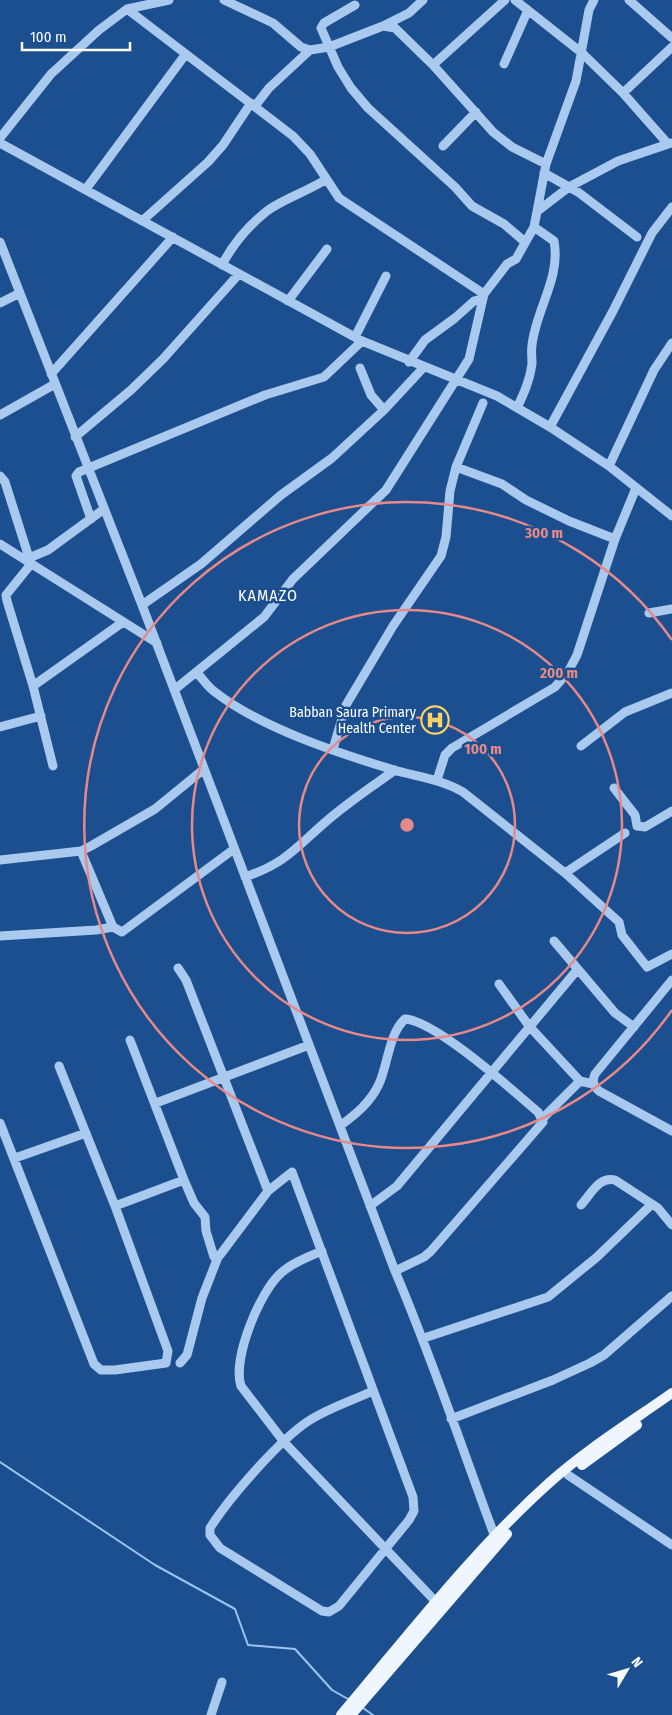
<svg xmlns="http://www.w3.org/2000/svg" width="672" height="1715" font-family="'Fira Sans Condensed',sans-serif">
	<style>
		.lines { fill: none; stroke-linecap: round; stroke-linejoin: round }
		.stream { stroke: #9cc4f0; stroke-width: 2 }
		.minor { stroke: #a9c9ee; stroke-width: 9 }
		.major { stroke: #f0f6ff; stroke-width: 10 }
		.ring { fill: none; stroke: #e88989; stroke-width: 2.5 }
		.labels { text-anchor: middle; stroke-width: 5; stroke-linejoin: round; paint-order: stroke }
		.poi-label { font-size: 14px; fill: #fff; stroke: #1b4f8f; text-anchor: end }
		.quarter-label { font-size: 16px; letter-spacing: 1px; fill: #fff; stroke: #1b4f8f }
		.centre { fill: #e88989; stroke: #1b4f8f; stroke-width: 2.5 }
		.ring-label { font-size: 15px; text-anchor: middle; font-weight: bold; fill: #e88989; stroke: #1b4f8f; stroke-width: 5; stroke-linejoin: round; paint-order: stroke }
	</style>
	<rect width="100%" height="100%" fill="#1b4f8f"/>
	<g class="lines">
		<path class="stream" d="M0 1462 155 1565 235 1609 248 1645 295 1649 332 1690 348 1699
			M363 1708 373 1715"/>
		<path class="minor" d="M224 0 273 23 301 47 310 50 329 47 383 26 395 28 433 65 493 132 512 147 546 164
			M515 0 582 53 623 93 668 144
			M629 0 672 38
			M355 5 324 23 321 28 338 67 351 88 368 108 455 187 472 206 504 224 525 242
			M127 9 293 136 310 154 339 198 484 294
			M383 26 409 13 423 0
			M504 64 528 10
			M433 65 505 0
			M623 93 672 47
			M255 106 269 88 310 50
			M0 138 51 74 99 30 127 9 169 0
			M0 143 362 341 497 396 550 427 609 466 672 516
			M443 146 476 112
			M544 173 578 192 637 237
			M86 189 185 55
			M539 210 569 187 618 161 671 143
			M142 221 208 162 223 145 251 103
			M0 242 142 605 395 1271C432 1358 462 1448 495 1537
			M222 265C233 244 248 226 267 211 281 200 308 191 325 180
			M288 301 327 249
			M0 303 20 293
			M355 337 386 276
			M409 362 425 340 455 318 474 301 481 299
			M360 368 371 395 384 410
			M51 374 173 237
			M517 408C524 393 530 380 532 364 532 358 531 351 532 345 536 309 561 278 554 241L534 227
			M0 415 55 384
			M550 427 613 311 652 233 672 207
			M75 437 131 390 163 359 238 275
			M609 466 654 370 672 343
			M456 467 502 484 526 500 569 521 615 539
			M0 476 5 482 31 564 6 595 7 601 33 686 53 766
			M91 519 76 476 79 472 265 395 324 377 362 341
			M0 544 157 643
			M29 558 48 550 104 509
			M142 605 201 564 281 495 332 458 384 410 424 367
			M649 613 672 609
			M197 673C203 679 208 687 215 692 261 728 338 753 394 770 418 777 441 779 463 792L565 873 619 922 622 935 647 967 672 954
			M33 686 123 622
			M174 690 264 617 293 579 386 490 469 359 484 294 507 264 516 259 534 227 546 164 576 81 589 10 594 0
			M0 727 41 716
			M581 746 625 712 672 693
			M333 749 346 705 393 626 441 556 446 537 450 491 456 467 483 403
			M437 780 445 755 452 748 555 687 568 672 577 655 615 539 636 488
			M614 788 635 815 637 826 645 827 672 811
			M81 851 113 927 122 932 234 849
			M0 860 81 851 91 846 155 809 204 769
			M565 873 625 833
			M245 877C287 863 297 846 329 819 350 801 373 786 395 770
			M0 936 96 930 113 927
			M554 941 615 1013 634 1027
			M178 968 186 980 268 1191
			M672 980 595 1074C592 1081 593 1086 599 1091L672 1131
			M499 984 529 1026 580 1081 593 1084
			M130 1040 184 1180 194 1203 205 1217 206 1231 214 1257 220 1255 268 1191 292 1172 413 1497 414 1511 409 1520 339 1606 329 1612 322 1611 220 1548 210 1535V1528C229 1498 281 1438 310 1420 329 1408 353 1400 373 1391
			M156 1103 309 1045
			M542 1119 580 1081
			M0 1123 94 1364 101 1370H115L166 1363 168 1351 115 1206 59 1066
			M340 1126C356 1114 370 1103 379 1084 388 1064 389 1033 405 1019 436 1021 512 1090 538 1112L543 1122 431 1251 424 1257 395 1271
			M15 1158 86 1133
			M581 1205C591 1194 599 1176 615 1180L658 1208 672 1225
			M115 1206 184 1180
			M370 1206 397 1186 577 970
			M322 1251C308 1257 292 1263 281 1273 260 1291 232 1359 241 1386L284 1442 437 1603
			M424 1338 548 1297 597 1257 652 1204
			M180 1363 187 1355 202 1298 218 1257
			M451 1419 553 1380 590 1363 604 1355 672 1296
			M568 1475 672 1545
			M211 1715 222 1682"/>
		<path class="major" d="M582 1465 637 1425
			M341 1715C408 1636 472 1552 549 1483 587 1449 631 1422 672 1393
			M351 1715 507 1534"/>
	</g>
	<g class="ring">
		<circle cx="407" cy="825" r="108"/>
		<circle cx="407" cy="825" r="215"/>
		<path d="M672 1010A323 323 0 1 1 672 640"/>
	</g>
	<defs>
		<g id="hospital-ring" transform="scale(1.4375)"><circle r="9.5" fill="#1b4f8f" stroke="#ffd166" stroke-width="1.5"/><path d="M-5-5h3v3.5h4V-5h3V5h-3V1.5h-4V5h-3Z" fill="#ffd166"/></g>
	</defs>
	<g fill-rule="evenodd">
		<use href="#hospital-ring" x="435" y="720"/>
	</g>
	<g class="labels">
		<g class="poi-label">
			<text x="416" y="717">Babban Saura Primary<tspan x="416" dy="16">Health Center</tspan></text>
		</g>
		<g class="quarter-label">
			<text x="268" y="601">KAMAZO</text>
		</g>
	</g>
	<circle cx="407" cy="825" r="8" class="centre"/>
	<g class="ring-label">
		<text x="544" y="538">300 m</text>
		<text x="559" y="678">200 m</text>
		<text x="483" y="754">100 m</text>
	</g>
	<g transform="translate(627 1670) rotate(52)" stroke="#1b4f8f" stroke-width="4" paint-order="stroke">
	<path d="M0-4L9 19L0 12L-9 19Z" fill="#ffffff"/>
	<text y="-8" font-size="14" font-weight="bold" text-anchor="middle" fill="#ffffff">N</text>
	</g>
	<path d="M22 42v8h108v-8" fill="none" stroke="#ffffff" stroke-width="2.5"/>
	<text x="30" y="42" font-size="15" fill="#ffffff" stroke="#1b4f8f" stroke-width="4" paint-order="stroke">100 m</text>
</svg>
